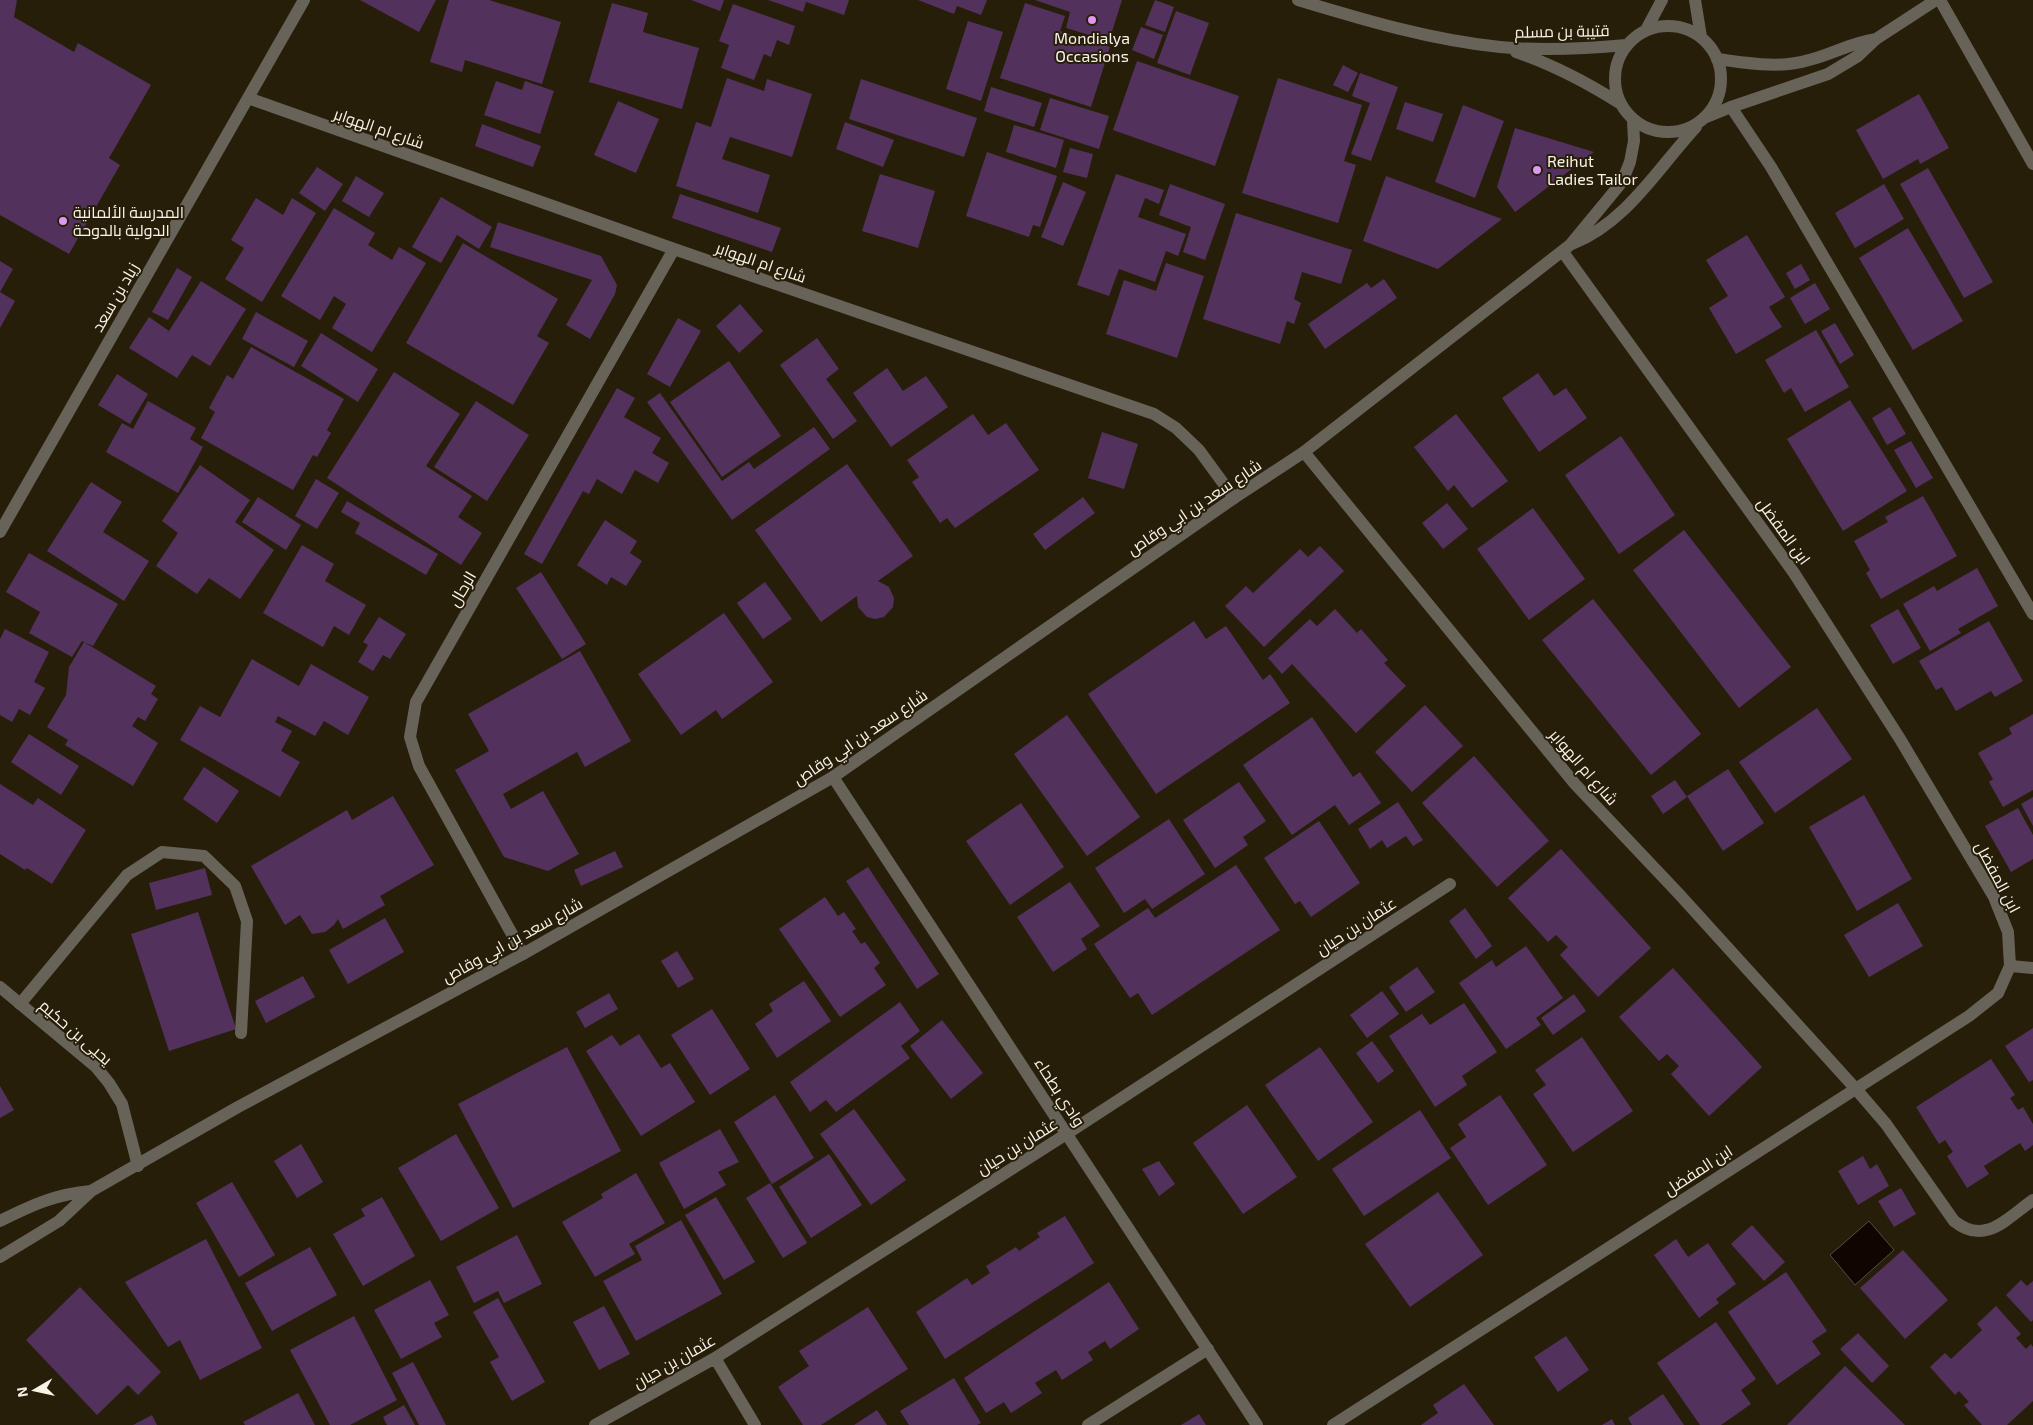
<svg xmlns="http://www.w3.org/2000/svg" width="2033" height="1425" font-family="'Exo 2',Cairo,sans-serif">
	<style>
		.water { fill: #110500; stroke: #574c45 }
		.building { fill: #53315d }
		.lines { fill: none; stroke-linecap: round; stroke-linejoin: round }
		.service { stroke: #686359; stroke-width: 12 }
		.minor { stroke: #686359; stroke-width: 12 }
		.tertiary { stroke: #686359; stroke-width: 12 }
		.poi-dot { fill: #de98f2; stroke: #271e0a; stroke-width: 2 }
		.labels { text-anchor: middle; stroke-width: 4; stroke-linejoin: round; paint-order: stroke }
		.street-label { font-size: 16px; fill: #f9f3e7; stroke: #271e0a }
		.poi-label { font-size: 16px; fill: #f9f3e7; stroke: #271e0a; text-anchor: start }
	</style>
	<rect width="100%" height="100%" fill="#271e0a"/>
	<path class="water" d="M1869 1221 1894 1250 1855 1285 1830 1255Z"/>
	<path class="building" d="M0 0H17L14 17 74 52 78 43 151 85 109 158 120 165 69 254 0 215Z
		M360 0H436L419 32Z
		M449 0H489L561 22 542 84 465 60 462 72 430 62Z
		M691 0H724L720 11Z
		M768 0H849L844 15 806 2 803 12Z
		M918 0H987L981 15 957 6 954 14Z
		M1035 0H1122L1109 41 1066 28 1070 12Z
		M1155 0 1174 7 1165 32 1145 25Z
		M612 3 648 13 643 32 699 48 682 109 589 82Z
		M1025 3 1065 16 1060 31 1110 47 1091 107 1000 78Z
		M733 4 795 26 789 45 777 40 771 57 764 54 754 80 721 68 729 45 719 41Z
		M1176 11 1209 23 1190 75 1157 63Z
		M968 21 1003 32 981 101 946 89Z
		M1141 27 1163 35 1154 59 1132 50Z
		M1137 61 1239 96 1215 166 1113 130Z
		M1343 65 1358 73 1348 92 1333 85Z
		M1360 73 1398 87 1371 161 1351 154 1370 103 1352 96Z
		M727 78 764 91 767 79 812 94 792 157 730 137 722 159 770 175 758 213 676 186 696 122 711 127Z
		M1278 78 1362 105 1344 161 1356 165 1338 223 1242 193Z
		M861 79 977 118 964 157 849 119Z
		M496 81 522 90 525 81 554 91 540 134 484 115Z
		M991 87 1042 103 1034 127 984 111Z
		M1919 94 1949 148 1920 164 1918 159 1883 179 1856 130Z
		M1050 98 1109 116 1099 149 1040 130Z
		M618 101 659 119 636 173 594 155Z
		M1405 102 1443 114 1433 142 1396 129Z
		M1463 105 1504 121 1475 198 1435 182Z
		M845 122 894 140 883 167 836 149Z
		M482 124 541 146 533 167 475 146Z
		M1014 125 1064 140 1056 168 1006 152Z
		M1515 128 1594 152 1515 212 1497 187Z
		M1070 148 1093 154 1087 178 1063 172Z
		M987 152 1057 176 1040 227 1033 225 1029 237 966 216Z
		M317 167 343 184 325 211 299 193Z
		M1928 168 1993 282 1964 298 1900 184Z
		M880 174 935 191 918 248 862 231Z
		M1116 174 1164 190 1159 204 1145 198 1138 217 1186 234 1178 256 1166 251 1155 282 1119 269 1109 296 1077 285Z
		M356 176 384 193 369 217 342 201Z
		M1386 176 1502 219 1438 269 1363 241Z
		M1063 182 1086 192 1063 246 1041 237Z
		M1170 184 1225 204 1205 260 1183 252 1191 227 1159 215Z
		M1884 184 1904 219 1855 248 1835 213Z
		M680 194 781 228 772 252 672 218Z
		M441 197 492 227 479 249 457 235 441 263 412 247Z
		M256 198 283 215 292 198 316 213 262 302 225 279 244 248 231 240Z
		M334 208 375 233 368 245 392 260 399 247 426 263 372 352 332 328 346 304 334 296 320 320 281 296Z
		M1236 213 1352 250 1341 284 1302 272 1294 299 1301 303 1294 324 1287 321 1280 344 1203 319Z
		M498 222 601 256 617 285 615 294 590 339 566 325 592 280 490 247Z
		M1908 228 1963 321 1913 350 1859 258Z
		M1747 235 1785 297 1769 307 1782 327 1736 354 1709 308 1728 296 1706 260Z
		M463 243 558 299 537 336 549 343 513 405 406 343Z
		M0 261 13 269 0 292Z
		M1166 263 1204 276 1177 358 1106 334 1124 280 1156 291Z
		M1801 264 1810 280 1795 289 1786 273Z
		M177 268 192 277 168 320 152 312Z
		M1384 279 1397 298 1325 349 1308 324 1367 283 1371 288Z
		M201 281 246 309 210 366 192 355 177 378 129 348 149 317 169 331Z
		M1815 283 1830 309 1805 324 1790 298Z
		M0 292 15 301 0 328Z
		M740 304 763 331 739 353 716 326Z
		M256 312 308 341 294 367 242 339Z
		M678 318 701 331 670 387 647 374Z
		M1835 323 1854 355 1840 364 1821 331Z
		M1816 330 1849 387 1805 412 1791 388 1784 393 1765 360Z
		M321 333 378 369 358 402 301 366Z
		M817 338 839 369 826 379 857 421 833 439 780 365Z
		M251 347 344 399 327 430 331 433 317 457 313 455 293 490 201 438 215 412 209 408 227 375 233 379Z
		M729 361 781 436 722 477 670 402Z
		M887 368 903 391 926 376 948 407 891 447 853 393Z
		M394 372 460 414 426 466 472 496 458 517 482 533 461 565 327 478Z
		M1538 373 1554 396 1566 388 1587 418 1539 452 1502 398Z
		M117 374 148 394 130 424 98 405Z
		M617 388 635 398 624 417 661 438 652 453 669 463 658 483 635 470 622 494 597 479 589 494 583 491 542 564 524 554Z
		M660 393 722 481 749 462 754 469 814 427 830 449 732 520 647 402Z
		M1850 400 1907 491 1843 531 1787 439Z
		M148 401 196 428 190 439 203 447 178 493 106 452 122 423 133 429Z
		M476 401 529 435 487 501 434 467Z
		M1890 407 1906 434 1887 445 1872 418Z
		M973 414 988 435 1006 423 1039 470 955 528 947 518 940 523 912 482 919 477 907 460Z
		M1456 414 1508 481 1472 508 1454 485 1448 491 1414 447Z
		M1102 432 1138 444 1124 489 1088 478Z
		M1621 436 1675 515 1619 554 1565 475Z
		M1911 441 1933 478 1916 488 1894 450Z
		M847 464 913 556 878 581 889 587 894 598 893 607 884 617 875 619 867 617 858 607 857 596 821 622 755 530Z
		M200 465 250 500 235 522 274 550 240 599 209 578 197 594 156 566 178 533 162 521Z
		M316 479 339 493 317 529 295 516Z
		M91 482 122 502 103 532 149 561 124 601 47 551Z
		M1923 496 1957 556 1881 599 1866 573 1870 570 1854 541 1888 522 1885 517Z
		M258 497 301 525 286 550 242 522Z
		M1083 497 1095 513 1045 550 1033 534Z
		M347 501 438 554 426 575 355 533 360 523 341 512Z
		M1447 503 1468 529 1443 549 1422 523Z
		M1533 508 1585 579 1529 620 1477 549Z
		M605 520 637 541 630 553 642 561 626 586 611 577 607 585 577 565Z
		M1684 530 1791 667 1739 708 1633 570Z
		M302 545 334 564 325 581 366 605 349 635 334 626 323 647 263 613Z
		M1320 546 1344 571 1264 647 1225 606 1246 586 1253 593 1300 549 1308 557Z
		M29 553 118 604 93 646 82 641 72 657 29 633 40 612 6 592Z
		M1977 568 1998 606 1958 629 1961 633 1930 651 1903 604 1934 586 1937 591Z
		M541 572 586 644 562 659 516 588Z
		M765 582 792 619 763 639 737 603Z
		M1593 599 1701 734 1651 775 1542 640Z
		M1335 609 1357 633 1361 629 1388 660 1384 663 1406 686 1356 733 1292 664 1282 674 1268 658 1310 619 1317 626Z
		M1898 609 1921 648 1893 664 1870 625Z
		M724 613 773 682 722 719 716 710 681 735 638 674Z
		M379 617 406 634 390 659 383 655 373 671 358 662 368 645 363 642Z
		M1194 621 1206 639 1226 626 1263 680 1270 674 1290 703 1156 794 1088 694Z
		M1989 621 2023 681 1995 697 1991 691 1956 711 1942 687 1936 690 1919 661Z
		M5 629 49 652 34 682 45 688 30 715 19 709 12 722 0 715V639Z
		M84 642 156 686 151 694 158 699 145 721 138 717 132 726 158 743 133 786 65 745 68 740 47 727 66 695 69 667Z
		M580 651 631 741 585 767 577 752 503 794 511 809 543 791 579 854 548 871 504 857 455 770 489 751 468 714Z
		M252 659 299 686 311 664 369 697 348 735 324 721 315 736 278 716 275 722 292 731 281 751 300 762 280 797 180 740 200 706 220 717Z
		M1425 705 1463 746 1412 792 1375 752Z
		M1817 708 1852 759 1775 813 1739 762Z
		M2033 714V790L2003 807 1989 782 1993 779 1978 753 2012 734 2009 728Z
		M1067 715 1140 817 1087 856 1014 754Z
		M1312 717 1353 777 1360 772 1381 803 1349 825 1335 805 1292 835 1243 765Z
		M29 734 79 766 61 795 11 762Z
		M1474 756 1549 841 1497 887 1422 803Z
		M204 767 239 791 217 823 183 799Z
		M1728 769 1764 823 1723 851 1687 796Z
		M1675 780 1687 797 1663 814 1651 796Z
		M1239 782 1266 821 1243 837 1248 845 1215 868 1183 820Z
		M0 784 33 805 38 798 86 830 52 884 27 868 25 870 0 854Z
		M1864 795 1912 879 1857 911 1809 827Z
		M393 796 434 865 380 896 385 905 343 929 338 919 334 925 325 932 312 934 300 915 285 925 251 866 347 810 352 820Z
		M2033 797V826L2021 804Z
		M1398 802 1423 840 1413 846 1406 836 1387 848 1382 840 1370 849 1358 829Z
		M1021 803 1064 867 1010 905 966 841Z
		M2018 808 2033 835V859L2011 872 1985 826Z
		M1169 819 1205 874 1152 909 1145 899 1124 913 1095 868Z
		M1319 821 1360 883 1311 917 1300 901 1295 904 1264 858Z
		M1561 849 1651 948 1598 997 1560 955 1568 947 1556 935 1548 942 1508 898Z
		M615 851 623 867 581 886 574 870Z
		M1236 865 1280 930 1152 1015 1138 993 1130 998 1094 944 1148 908 1155 918Z
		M868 867 939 974 917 989 846 881Z
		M205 868 212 895 156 910 149 883Z
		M1070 882 1100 926 1081 939 1087 949 1053 972 1017 917Z
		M825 897 838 916 844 912 856 929 852 931 861 944 865 942 880 963 874 968 886 985 840 1017 779 929Z
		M1898 903 1923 946 1869 977 1844 935Z
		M1465 908 1492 946 1476 959 1449 921Z
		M198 912 236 1029 169 1051 131 934Z
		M385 918 404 952 348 984 329 950Z
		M1526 946 1563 998 1536 1018 1541 1025 1506 1049 1459 983 1492 960 1496 967Z
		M677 951 694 979 678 988 661 961Z
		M1417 967 1435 992 1406 1012 1389 987Z
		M1673 968 1762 1067 1709 1116 1671 1074 1679 1066 1667 1054 1659 1061 1619 1017Z
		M303 976 315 997 266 1023 255 1001Z
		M804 981 831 1021 777 1058 755 1024 773 1011 769 1004Z
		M1382 991 1399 1014 1367 1038 1350 1015Z
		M609 993 618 1009 585 1028 576 1012Z
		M1574 994 1586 1011 1553 1035 1541 1018Z
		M900 1002 920 1031 901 1046 910 1058 836 1112 826 1100 810 1112 790 1082Z
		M1464 1003 1497 1052 1462 1076 1467 1085 1435 1107 1389 1036 1422 1014 1430 1025Z
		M712 1009 750 1069 710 1095 671 1035Z
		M942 1020 983 1073 951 1099 910 1046Z
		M2033 1028V1080L2029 1082 2005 1046Z
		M639 1034 661 1068 670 1063 695 1102 641 1136 586 1051 612 1035 620 1046Z
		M1582 1037 1633 1111 1573 1152 1533 1094 1546 1085 1535 1070Z
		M1372 1041 1394 1071 1378 1083 1356 1053Z
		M567 1047 621 1151 513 1208 458 1104Z
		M1320 1047 1373 1122 1318 1161 1265 1085Z
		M1991 1059 2015 1095 2010 1098 2018 1110 2023 1107 2033 1124V1145L2025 1151 2020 1143 1984 1166 1989 1174 1967 1188 1947 1156 1953 1152 1945 1140 1939 1144 1916 1107Z
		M0 1086 14 1110 0 1118Z
		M775 1095 814 1158 772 1184 734 1122Z
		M1500 1095 1547 1165 1488 1205 1450 1148 1466 1137 1458 1124Z
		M1247 1105 1297 1177 1243 1214 1193 1143Z
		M854 1109 906 1180 871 1205 820 1134Z
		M1420 1110 1451 1158 1364 1216 1332 1169Z
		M720 1129 739 1162 718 1172 726 1185 684 1209 659 1163Z
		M456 1134 499 1208 441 1241 398 1168Z
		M301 1144 323 1182 297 1198 274 1161Z
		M829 1154 862 1205 811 1238 779 1187Z
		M1863 1156 1870 1169 1877 1164 1889 1186 1858 1205 1838 1171Z
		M1159 1161 1175 1184 1159 1196 1142 1169Z
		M636 1173 665 1223 629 1244 635 1254 595 1277 562 1222 603 1198 601 1194Z
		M232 1182 275 1255 239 1277 196 1203Z
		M770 1183 807 1243 783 1258 746 1198Z
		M1901 1188 1916 1214 1894 1227 1878 1201Z
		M1438 1192 1483 1255 1410 1307 1365 1244Z
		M382 1197 415 1256 363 1286 333 1234 365 1216 361 1209Z
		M716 1197 755 1262 724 1280 685 1215Z
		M1065 1216 1094 1263 945 1359 916 1312 967 1278 972 1285 990 1273 986 1266 1016 1247 1019 1251 1040 1237 1037 1233Z
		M681 1220 722 1294 636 1341 603 1281 642 1260 635 1246Z
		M1752 1225 1785 1262 1764 1281 1731 1244Z
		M517 1235 542 1284 504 1303 498 1291 474 1303 456 1267Z
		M206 1239 262 1348 200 1380 180 1340 168 1347 125 1282Z
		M1676 1239 1688 1257 1708 1243 1736 1284 1716 1299 1719 1303 1699 1318 1654 1255Z
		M310 1247 337 1295 272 1331 245 1283Z
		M1903 1250 1948 1300 1905 1339 1860 1288Z
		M1786 1272 1827 1331 1812 1341 1821 1354 1777 1385 1728 1312Z
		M430 1280 449 1315 434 1323 442 1337 401 1359 374 1310Z
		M2021 1280 2027 1286 2033 1281V1320L2031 1322 2006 1295Z
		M1109 1282 1139 1329 1110 1349 1105 1341 1088 1352 1093 1360 1062 1380 1056 1370 1035 1383 1042 1393 1011 1413 1004 1402 986 1413 964 1378Z
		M80 1287 161 1372 138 1395 128 1385 97 1415 26 1340Z
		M498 1298 545 1382 512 1401 490 1362 499 1357 473 1312Z
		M604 1306 630 1354 599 1370 573 1322Z
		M1996 1306 2021 1334 2016 1338 2026 1349 2031 1344 2033 1347V1401L2007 1425H1982L1964 1405 1969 1402 1959 1391 1955 1395 1930 1367 1945 1353 1951 1359 1982 1330 1977 1324Z
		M868 1307 908 1369 821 1425H803L778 1387 809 1366 799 1351Z
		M354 1316 397 1400 350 1425H330L290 1350Z
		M1716 1322 1756 1379 1741 1390 1751 1404 1721 1425H1700L1657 1363Z
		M1858 1333 1889 1366 1872 1383 1840 1349Z
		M1566 1336 1589 1370 1558 1392 1534 1357Z
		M413 1362 446 1425H419L392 1373Z
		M1845 1366 1905 1425H1787Z
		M954 1378 981 1423 977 1425H909L900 1411Z
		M1464 1384 1494 1425H1421L1438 1413 1433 1405Z
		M298 1393 315 1425H245L243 1422Z
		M1663 1394 1684 1425H1632L1628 1418Z
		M404 1405 415 1425H387L383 1417Z
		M877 1410 887 1425H854Z
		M1199 1414 1206 1425H1181Z
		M152 1415 157 1425H133Z
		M1612 1419 1615 1425H1602Z"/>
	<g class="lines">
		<path class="service" d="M1940 0 2033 164
			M1731 107 1771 167 2033 614
			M2010 966 2033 968
			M20 1004 127 875 162 852 204 856 235 886 247 921 241 1033
			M1088 1425 1208 1349"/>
		<path class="minor" d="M1717 59C1748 63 1779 69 1809 60 1833 54 1850 43 1876 39
			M248 98 674 249 1154 414 1176 428 1199 450 1234 498
			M1704 118 1731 107 1828 74 1858 56 1876 39 1936 0
			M1304 452 1575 784 1679 894 1855 1088 1886 1124 1954 1221C1985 1246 2006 1219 2033 1200
			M0 532 304 0
			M833 777 1257 1425
			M523 954 419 766 410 737 416 702 674 249
			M0 987 96 1067 109 1083 122 1104 138 1166
			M715 1358 755 1425
			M595 1425 715 1358 1068 1133 1450 884
			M1333 1425 1969 1016 1998 993 2010 966 2008 932 1994 897 1900 739 1794 573 1563 252"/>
		<path class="tertiary" d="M1298 0C1364 20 1431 40 1500 47 1542 51 1584 49 1626 45
			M1695 0 1701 37
			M1615 79a53 53 0 1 1 106 0a53 53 0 1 1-106 0Z
			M1646 30 1662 0
			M1516 52C1554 65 1588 83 1621 104
			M1572 244C1626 223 1658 168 1696 127
			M0 1221C32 1205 56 1194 91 1191
			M0 1257 59 1221 91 1191 238 1107 523 954 833 777 1234 498 1304 452 1570 245 1622 182 1630 162 1634 141 1633 120"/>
	</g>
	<g class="poi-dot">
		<circle cx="1092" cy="20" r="5"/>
		<circle cx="1537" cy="170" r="5"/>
		<circle cx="63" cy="221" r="5"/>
	</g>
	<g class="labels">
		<g class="street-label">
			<text transform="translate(1562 31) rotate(-1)" y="6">قتيبة بن مسلم</text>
			<text transform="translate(379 128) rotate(19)" y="6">شارع ام الهوابر</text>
			<text transform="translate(761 262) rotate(19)" y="6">شارع ام الهوابر</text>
			<text transform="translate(115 297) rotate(-60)" y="6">زياد بن سعد</text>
			<text transform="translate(1194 507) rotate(-34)" y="6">شارع سعد بن ابي وقاص</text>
			<text transform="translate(1784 531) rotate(54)" y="6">ابن المفضل</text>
			<text transform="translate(462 589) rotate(-60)" y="6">الرحال</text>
			<text transform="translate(860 737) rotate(-34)" y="6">شارع سعد بن ابي وقاص</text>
			<text transform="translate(1584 767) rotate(49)" y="6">شارع ام الهوابر</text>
			<text transform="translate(1998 877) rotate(62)" y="6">ابن المفضل</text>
			<text transform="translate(1356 926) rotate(-33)" y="6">عثمان بن حيان</text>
			<text transform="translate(512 940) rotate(-29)" y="6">شارع سعد بن ابي وقاص</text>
			<text transform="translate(76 1032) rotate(41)" y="6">يحيى بن حكيم</text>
			<text transform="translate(1060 1092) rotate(57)" y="6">وادي بطحاء</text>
			<text transform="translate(1017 1146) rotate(-32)" y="6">عثمان بن حيان</text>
			<text transform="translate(1698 1170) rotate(-33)" y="6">ابن المفضل</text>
			<text transform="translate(674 1361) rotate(-30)" y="6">عثمان بن حيان</text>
		</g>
		<g class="poi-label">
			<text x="1092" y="44" text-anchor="middle">Mondialya<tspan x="1092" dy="18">Occasions</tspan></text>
			<text x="1547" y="167">Reihut<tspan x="1547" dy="18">Ladies Tailor</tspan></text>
			<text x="73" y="218">المدرسة الألمانية<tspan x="73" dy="18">الدولية بالدوحة</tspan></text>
		</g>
	</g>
	<g transform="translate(35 1390) rotate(261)" stroke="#271e0a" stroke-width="4" paint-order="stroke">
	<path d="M0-4L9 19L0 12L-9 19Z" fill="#f9f3e7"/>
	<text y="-8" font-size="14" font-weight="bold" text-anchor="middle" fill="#f9f3e7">N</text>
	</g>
</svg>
